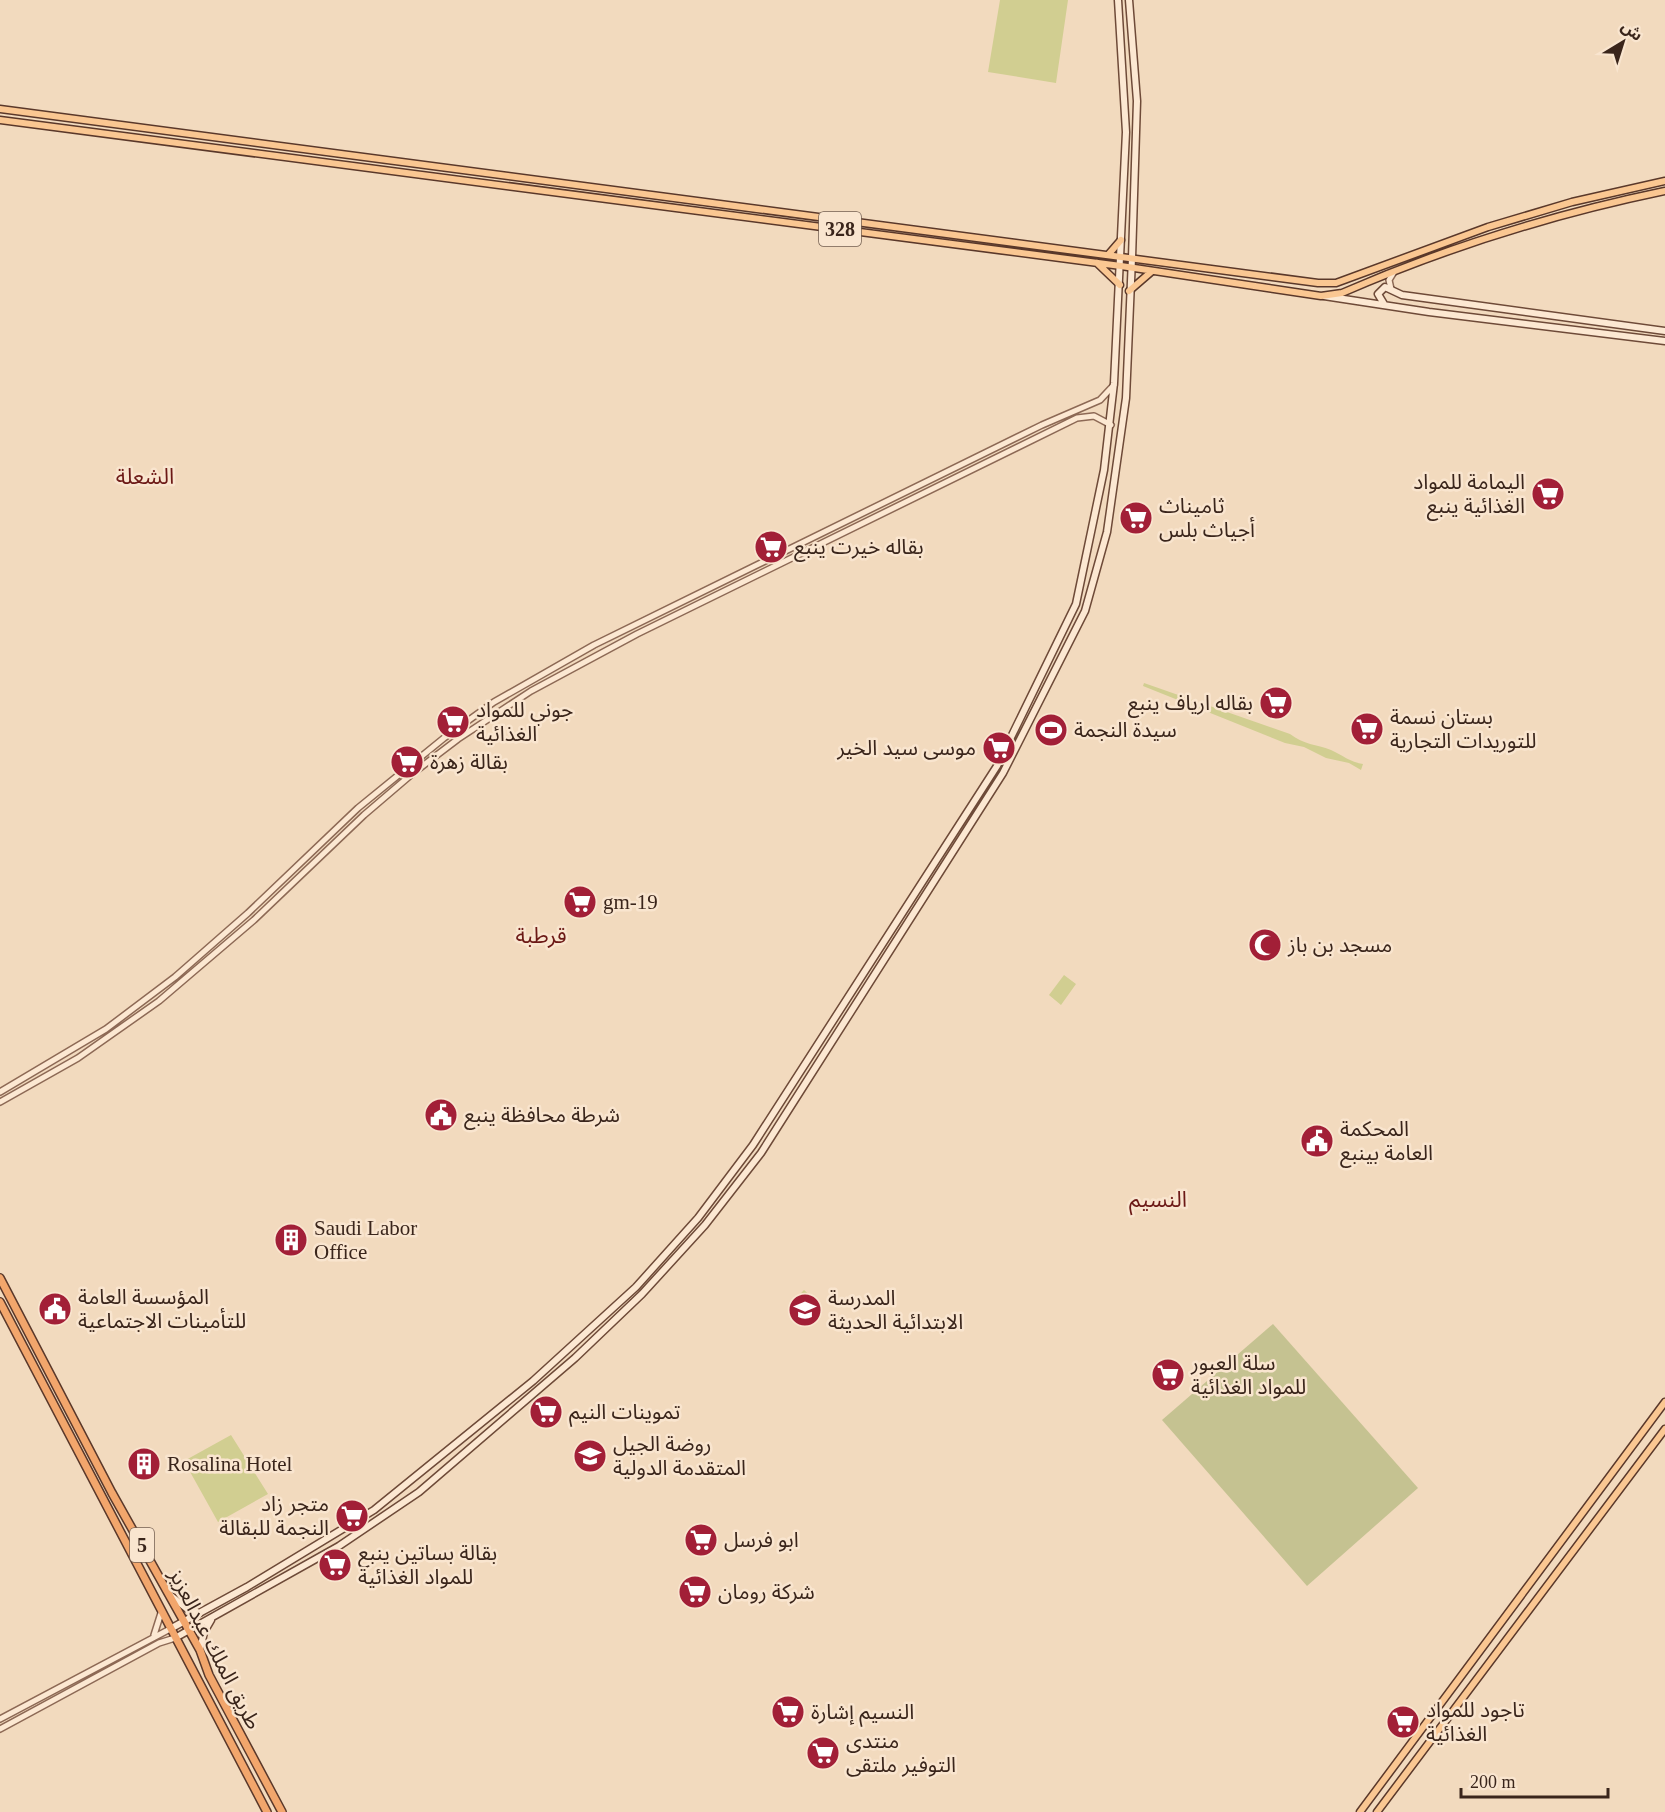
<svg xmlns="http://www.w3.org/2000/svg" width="1665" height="1812" font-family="'Times New Roman','Noto Sans Arabic',serif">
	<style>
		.green { fill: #d1ce91 }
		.cemetery { fill: #c5c291 }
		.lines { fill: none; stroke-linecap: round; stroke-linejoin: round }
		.tertiary-casing { stroke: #8d6955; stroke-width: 8 }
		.secondary-casing { stroke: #6e4a38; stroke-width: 9 }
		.primary-casing { stroke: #5a382a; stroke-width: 9 }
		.trunk-casing { stroke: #5a382a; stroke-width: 10 }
		.tertiary { stroke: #fce8d2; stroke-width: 5 }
		.secondary { stroke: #fce8d2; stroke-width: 6 }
		.primary { stroke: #fac792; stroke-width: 6 }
		.trunk { stroke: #f2a66c; stroke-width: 7 }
		.labels { text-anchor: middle; stroke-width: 5; stroke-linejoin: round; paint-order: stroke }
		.shield { fill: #f9e5cf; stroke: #735f51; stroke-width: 1.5 }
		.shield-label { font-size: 20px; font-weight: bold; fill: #3a251b }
		.poi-label { font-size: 21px; fill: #3a251b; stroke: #f9e5cf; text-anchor: start }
		.street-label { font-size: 21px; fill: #3a251b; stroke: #f9e5cf }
		.neighbourhood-label { font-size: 22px; fill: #6c1916; stroke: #f9e5cf }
	</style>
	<rect width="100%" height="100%" fill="#f2dabe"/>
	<path class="green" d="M1000 0H1068L1056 83 988 72Z
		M1144 683 1290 734C1304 745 1316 744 1331 750 1342 755 1350 762 1363 764L1361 770 1349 763 1326 758 1304 747 1285 743 1143 686Z
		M1064 975 1076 984 1061 1005 1049 995Z
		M804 1290 819 1304 804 1322 788 1307Z
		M231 1435 268 1494 218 1522 184 1461Z"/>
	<path class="cemetery" d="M1273 1324 1418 1488 1307 1586 1162 1420Z"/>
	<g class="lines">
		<g class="tertiary-casing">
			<path id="tertiary" d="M1391 289 1389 280 1394 272
				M0 1092 106 1029 175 977 248 913 358 808 444 738 494 702 594 645 1042 425 1100 400 1114 385
				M0 1102 78 1058 159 1001 254 920 364 815 412 774 458 739 531 691 637 634 1077 418 1094 416 1111 425
				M154 1635 161 1613
				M0 1719 170 1629
				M0 1729 159 1643 175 1638"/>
		</g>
		<g class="secondary-casing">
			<path id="secondary" d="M1324 296 1429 312 1665 341
				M1384 304 1378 294 1385 287 1402 295 1665 331
				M170 1595 186 1608 200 1613
				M170 1629 247 1587 374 1510 533 1381 636 1287 698 1218 753 1145 997 766 1076 604 1104 470 1114 383 1126 132 1118 0
				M175 1638 339 1546 419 1492 575 1358 642 1294 705 1225 761 1153 1003 773 1085 611 1107 532 1126 398 1132 258 1137 101 1129 0
				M200 1650 204 1632 211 1620"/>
		</g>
		<g class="primary-casing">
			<path id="primary" d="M0 109 1318 283H1336L1488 227 1572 202 1665 181
				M0 120 1121 266 1321 296 1342 293C1445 248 1554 214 1665 191
				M1108 255 1121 240
				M1097 263 1120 285
				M1129 291 1151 272
				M1360 1812 1665 1402
				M1377 1812 1665 1429"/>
		</g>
		<g class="trunk-casing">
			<path id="trunk" d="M0 1278 112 1493 200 1650 209 1675 282 1812
				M0 1302 267 1812"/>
		</g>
		<use href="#tertiary" class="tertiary"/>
		<use href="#secondary" class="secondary"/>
		<use href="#primary" class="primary"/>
		<use href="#trunk" class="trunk"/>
	</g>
	<defs>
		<g id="supermarket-disc" transform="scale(1.725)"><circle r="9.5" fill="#a21f37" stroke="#f9e5cf"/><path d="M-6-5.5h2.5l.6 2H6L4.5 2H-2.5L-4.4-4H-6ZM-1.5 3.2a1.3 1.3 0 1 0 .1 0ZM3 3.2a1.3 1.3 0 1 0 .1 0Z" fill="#fff"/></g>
		<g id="stadium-disc" transform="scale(1.725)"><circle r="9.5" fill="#a21f37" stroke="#f9e5cf"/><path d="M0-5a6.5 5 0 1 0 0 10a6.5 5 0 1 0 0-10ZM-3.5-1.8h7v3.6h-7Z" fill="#fff"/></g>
		<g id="mosque-disc" transform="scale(1.725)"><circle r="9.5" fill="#a21f37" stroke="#f9e5cf"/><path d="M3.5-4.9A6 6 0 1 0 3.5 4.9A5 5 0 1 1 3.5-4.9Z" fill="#fff"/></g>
		<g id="civic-disc" transform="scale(1.725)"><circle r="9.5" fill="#a21f37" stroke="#f9e5cf"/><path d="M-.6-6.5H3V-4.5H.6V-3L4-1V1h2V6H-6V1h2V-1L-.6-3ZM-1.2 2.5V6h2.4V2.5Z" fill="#fff"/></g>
		<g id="building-disc" transform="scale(1.725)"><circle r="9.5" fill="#a21f37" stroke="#f9e5cf"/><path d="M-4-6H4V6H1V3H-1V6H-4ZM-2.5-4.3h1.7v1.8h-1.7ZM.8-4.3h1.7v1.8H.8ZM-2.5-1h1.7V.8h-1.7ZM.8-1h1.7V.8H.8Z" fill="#fff"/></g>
		<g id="school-disc" transform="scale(1.725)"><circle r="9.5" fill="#a21f37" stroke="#f9e5cf"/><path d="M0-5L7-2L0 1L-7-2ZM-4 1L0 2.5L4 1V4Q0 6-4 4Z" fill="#fff"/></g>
	</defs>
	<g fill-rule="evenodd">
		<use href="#supermarket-disc" x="1548" y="494"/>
		<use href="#supermarket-disc" x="1136" y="518"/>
		<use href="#supermarket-disc" x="771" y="547"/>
		<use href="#supermarket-disc" x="1276" y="703"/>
		<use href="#supermarket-disc" x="453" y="722"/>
		<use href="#supermarket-disc" x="1367" y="729"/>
		<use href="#stadium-disc" x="1051" y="730"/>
		<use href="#supermarket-disc" x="999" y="748"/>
		<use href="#supermarket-disc" x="407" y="762"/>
		<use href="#supermarket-disc" x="580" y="902"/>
		<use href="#mosque-disc" x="1265" y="945"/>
		<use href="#civic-disc" x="441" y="1115"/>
		<use href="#civic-disc" x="1317" y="1141"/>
		<use href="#building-disc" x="291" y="1240"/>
		<use href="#civic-disc" x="55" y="1309"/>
		<use href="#school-disc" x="805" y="1310"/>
		<use href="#supermarket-disc" x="1168" y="1375"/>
		<use href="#supermarket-disc" x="546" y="1412"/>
		<use href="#school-disc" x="590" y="1456"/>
		<use href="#building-disc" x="144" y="1464"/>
		<use href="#supermarket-disc" x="352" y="1516"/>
		<use href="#supermarket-disc" x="701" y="1540"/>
		<use href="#supermarket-disc" x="335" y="1565"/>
		<use href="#supermarket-disc" x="695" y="1592"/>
		<use href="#supermarket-disc" x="788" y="1712"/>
		<use href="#supermarket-disc" x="1403" y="1722"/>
		<use href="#supermarket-disc" x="823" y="1753"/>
	</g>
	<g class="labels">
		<g class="shield">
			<rect x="819" y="212" width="42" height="34" rx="4.5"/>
			<rect x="130" y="1528" width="24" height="34" rx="4.5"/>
		</g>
		<g class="shield-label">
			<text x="840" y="236">328</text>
			<text x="142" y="1552">5</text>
		</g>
		<g class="poi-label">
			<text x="1525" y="489" text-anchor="end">اليمامة للمواد<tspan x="1525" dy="24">الغذائية ينبع</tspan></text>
			<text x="1159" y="513">ثاميناث<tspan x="1159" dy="24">أجياث بلس</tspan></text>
			<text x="794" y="554">بقاله خيرت ينبع</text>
			<text x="1253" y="710" text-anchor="end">بقاله ارياف ينبع</text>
			<text x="476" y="717">جوني للمواد<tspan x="476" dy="24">الغذائية</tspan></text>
			<text x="1390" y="724">بستان نسمة<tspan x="1390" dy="24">للتوريدات التجارية</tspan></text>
			<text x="1074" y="737">سيدة النجمة</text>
			<text x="976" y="755" text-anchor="end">موسى سيد الخير</text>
			<text x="430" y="769">بقالة زهرة</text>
			<text x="603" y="909">gm-19</text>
			<text x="1288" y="952">مسجد بن باز</text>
			<text x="464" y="1122">شرطة محافظة ينبع</text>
			<text x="1340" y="1136">المحكمة<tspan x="1340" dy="24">العامة بينبع</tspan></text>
			<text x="314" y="1235">Saudi Labor<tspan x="314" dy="24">Office</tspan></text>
			<text x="78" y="1304">المؤسسة العامة<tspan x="78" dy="24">للتأمينات الاجتماعية</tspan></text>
			<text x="828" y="1305">المدرسة<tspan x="828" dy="24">الابتدائية الحديثة</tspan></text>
			<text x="1191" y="1370">سلة العبور<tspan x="1191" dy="24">للمواد الغذائية</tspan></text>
			<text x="569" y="1419">تموينات النيم</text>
			<text x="613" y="1451">روضة الجيل<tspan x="613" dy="24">المتقدمة الدولية</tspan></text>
			<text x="167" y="1471">Rosalina Hotel</text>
			<text x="329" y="1511" text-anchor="end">متجر زاد<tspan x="329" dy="24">النجمة للبقالة</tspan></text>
			<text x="724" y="1547">ابو فرسل</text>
			<text x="358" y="1560">بقالة بساتين ينبع<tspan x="358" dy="24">للمواد الغذائية</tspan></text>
			<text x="718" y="1599">شركة رومان</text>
			<text x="1426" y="1717">تاجود للمواد<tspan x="1426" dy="24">الغذائية</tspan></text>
			<text x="811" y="1719">النسيم إشارة</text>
			<text x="846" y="1748">منتدى<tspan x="846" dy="24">التوفير ملتقى</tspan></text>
		</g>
		<g class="street-label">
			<text transform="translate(215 1649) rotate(63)" y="7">طريق الملك عبدالعزيز</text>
		</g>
		<g class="neighbourhood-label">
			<text x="145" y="484">الشعلة</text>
			<text x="541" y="943">قرطبة</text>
			<text x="1158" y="1207">النسيم</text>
		</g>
	</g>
	<g transform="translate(1623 42) rotate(38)" stroke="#f9e5cf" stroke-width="4.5" paint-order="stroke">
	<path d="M0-4.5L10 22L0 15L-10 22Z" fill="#3a251b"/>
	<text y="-9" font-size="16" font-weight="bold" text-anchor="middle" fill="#3a251b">ش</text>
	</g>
	<path d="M1461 1788v9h147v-9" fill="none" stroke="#3a251b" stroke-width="3"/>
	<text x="1470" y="1788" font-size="18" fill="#3a251b" stroke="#f9e5cf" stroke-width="4.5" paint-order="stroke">200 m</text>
</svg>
